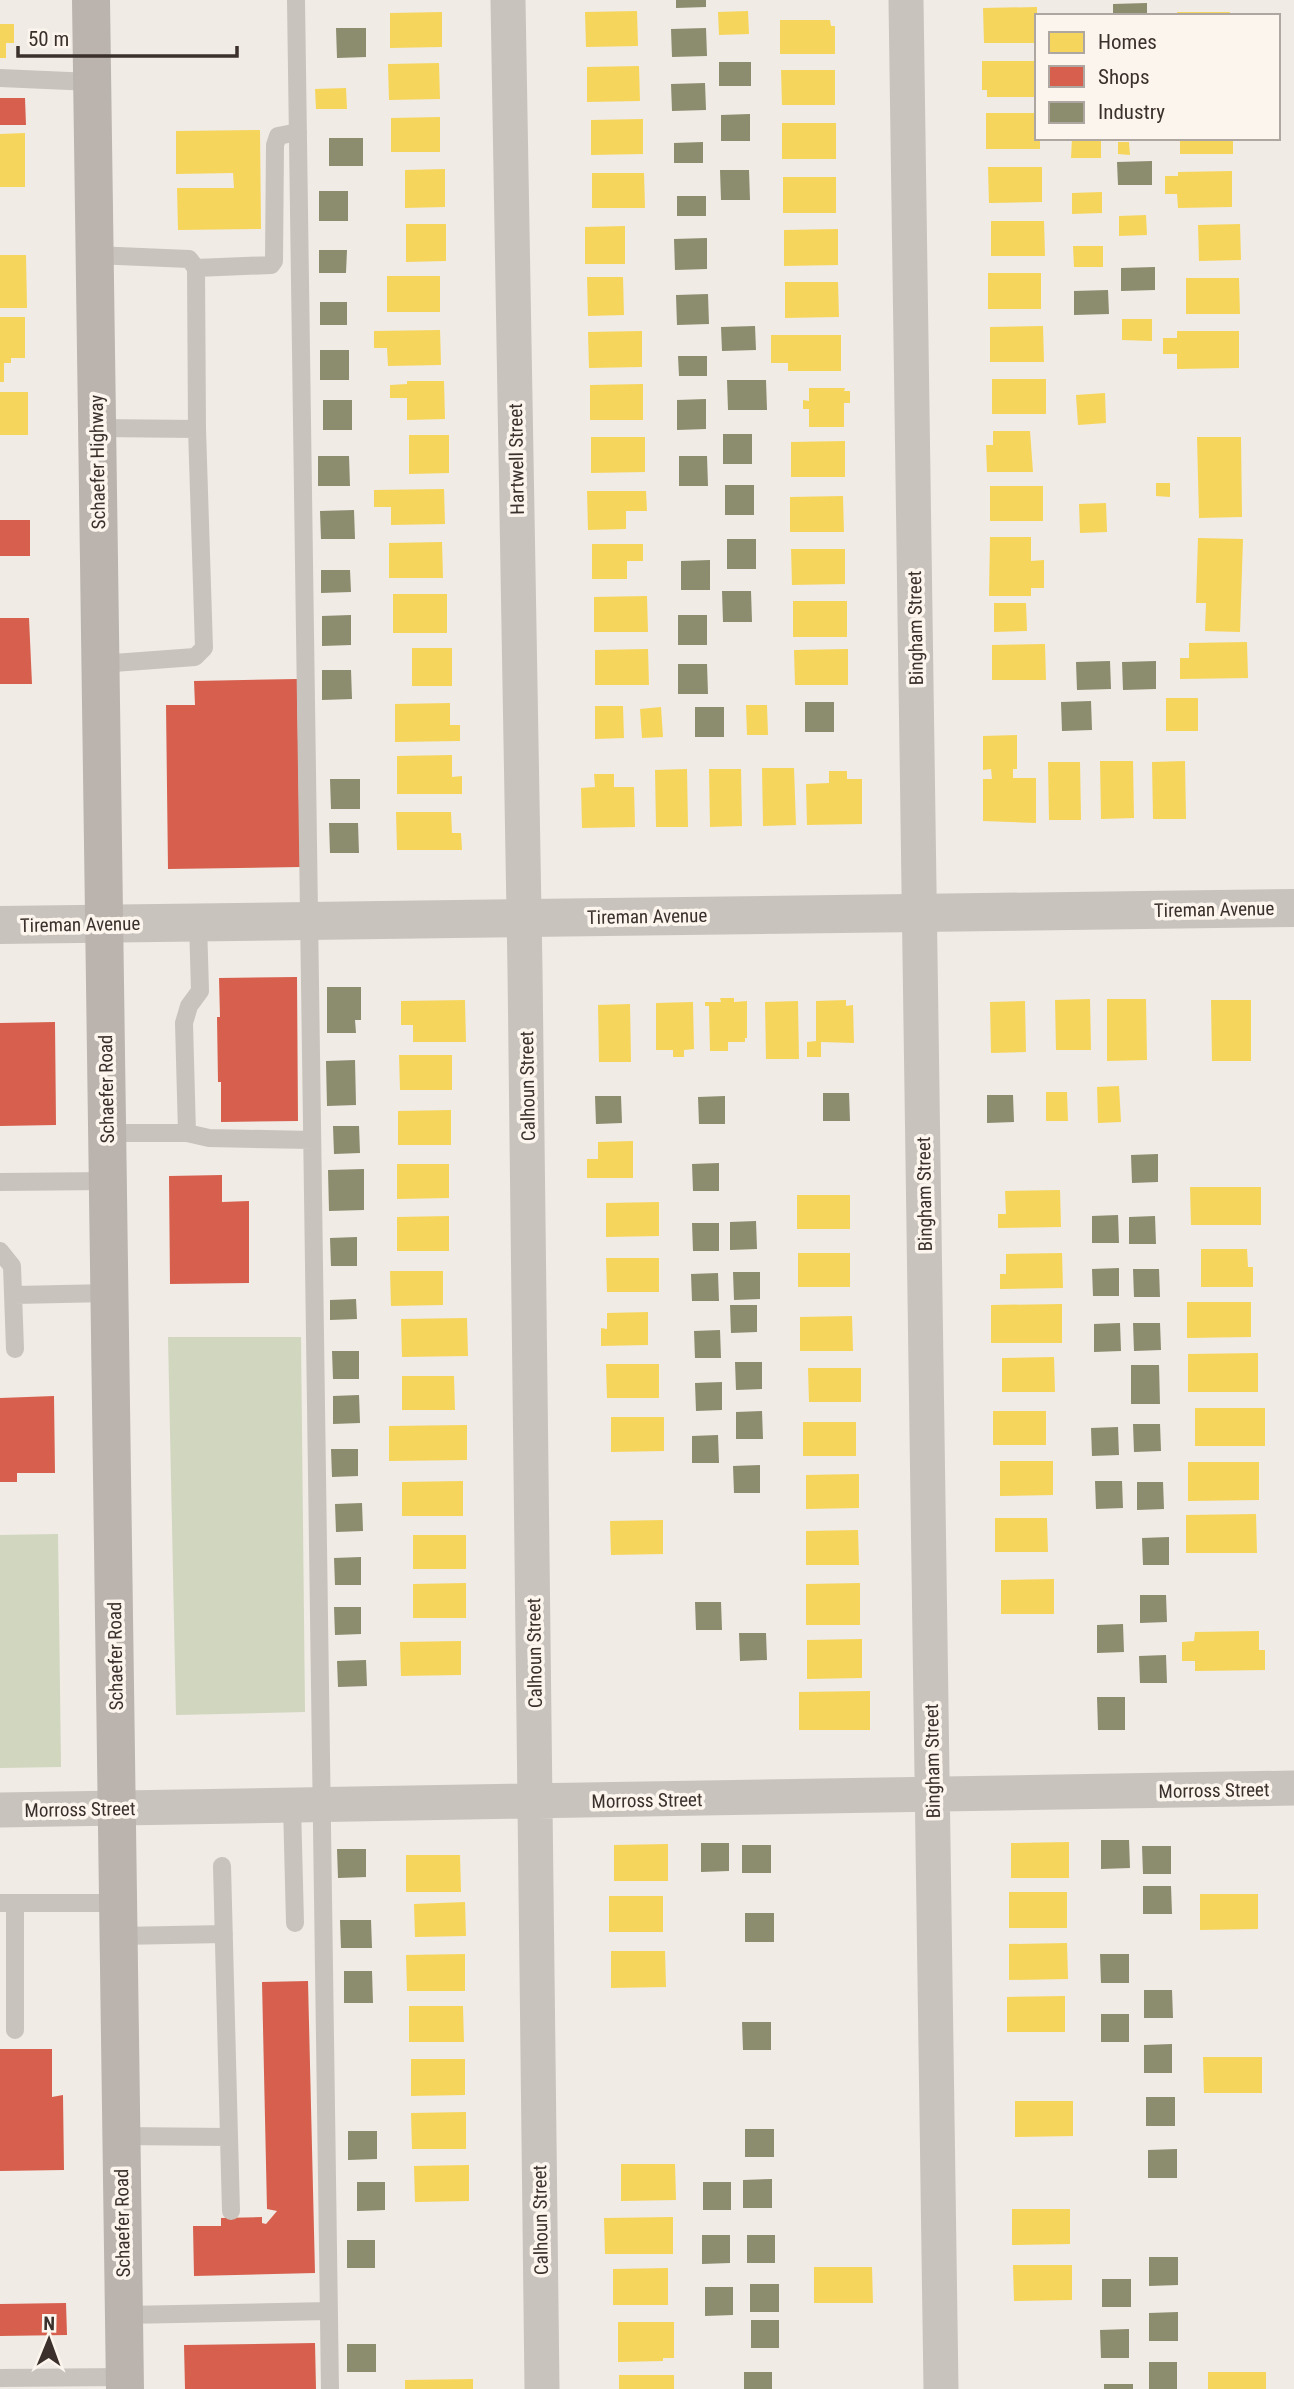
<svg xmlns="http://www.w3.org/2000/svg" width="1294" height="2389" font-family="'Roboto Condensed',sans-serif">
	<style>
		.green { fill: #d1d6bf }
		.homes { fill: #f6d55c }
		.shops { fill: #d6604d }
		.industry { fill: #8c8c6e }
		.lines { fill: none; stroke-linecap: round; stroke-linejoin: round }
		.service { stroke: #c9c3be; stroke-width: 18 }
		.minor { stroke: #c9c3be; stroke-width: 35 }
		.tertiary { stroke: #c9c3be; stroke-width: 38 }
		.secondary { stroke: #bab3ae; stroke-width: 38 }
		.labels { text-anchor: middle; stroke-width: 7; stroke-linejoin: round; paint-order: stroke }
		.street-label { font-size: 19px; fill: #3b302b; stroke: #fbf5ee }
	</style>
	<rect width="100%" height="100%" fill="#f0ebe5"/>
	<path class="green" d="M168 1337H301L305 1712 176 1715Z
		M58 1534 61 1767 0 1768V1535Z"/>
	<path class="homes" d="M1037 7V43H984L983 8Z
		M637 11 638 46 586 47 585 12Z
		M748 11 749 34 719 35 718 12Z
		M442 12V47L390 48V13Z
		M1177 12H1230V16H1177Z
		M780 20H830L831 26H835V54H780Z
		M0 24H14V43H6V58H0Z
		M982 61H1037L1035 97H987V90H982Z
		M439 63 440 99 389 100 388 64Z
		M639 66 640 101 587 102V67Z
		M781 70H835V105H782Z
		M346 88 347 109H316L315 89Z
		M986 113H1037V138H1040V149H986Z
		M440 117V152H391V118Z
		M643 119V154L591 155V120Z
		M782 123H836V159H782Z
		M260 130 261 229 178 230 177 188H234L233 173 176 174V131Z
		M25 133V187H0V134Z
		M1072 138H1101V158H1071Z
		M1180 138H1233V154H1180Z
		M1118 142H1129L1130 155 1118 154Z
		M988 167H1042V202L989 203Z
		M445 169V207L405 208V170Z
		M1232 171V207L1178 208 1177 194H1165V176H1178V172Z
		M592 173H644L645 208H592Z
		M783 177H836V213H783Z
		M1102 192V213L1072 214V193Z
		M1146 215 1147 235 1119 236V216Z
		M991 221H1044L1045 256H991Z
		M406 224H446V261L406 262Z
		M1240 224 1241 260 1199 261 1198 225Z
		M625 226V264H585V227Z
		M838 229V265L784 266V230Z
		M1073 246H1103V267H1074Z
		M0 255H26L27 308H0Z
		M988 273H1041V309H988Z
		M387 276H440V312H387Z
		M587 277H623L624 315 588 316Z
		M1186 278H1239L1240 314H1186Z
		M785 282H838L839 317 785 318Z
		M0 317H25V358H11V363H4V382H0Z
		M1122 319H1152V341L1122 340Z
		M1043 326 1044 362H990V327Z
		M440 330 441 365 388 366 387 348H374V331Z
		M642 331V367L589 368 588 332Z
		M1177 331H1239V368L1177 369V354H1163V338H1177Z
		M771 335H841V371H788V363H771Z
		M992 379H1046V414H992Z
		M407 381H444L445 419 407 420V398H390V385L407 384Z
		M643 384V420H590V385Z
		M809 388H845L844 391H850V403H844V427H809V409H803V400L809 401Z
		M0 392H28V435H0Z
		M1105 393 1106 423 1078 425 1076 395Z
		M993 431H1030L1033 472H987L986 445H993Z
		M409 435H449V473L409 474Z
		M591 437H645V472L591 473Z
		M1197 437H1241L1242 517 1199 518Z
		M845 441V477H791V442Z
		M1156 483H1170V497L1156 496Z
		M990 486H1043V521H990Z
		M444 489 445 524 391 525V507H374V490Z
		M587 491H646L647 511H626V529L588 530Z
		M843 496 844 532H790V497Z
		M1106 503 1107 532 1080 533 1079 504Z
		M990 537H1031V561L1044 560V588H1031V596H989Z
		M1198 538 1243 539 1240 632 1205 631 1206 603H1196Z
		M442 542 443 578H389V543Z
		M592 544H643V561H627V579H592Z
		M791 549H845V584L792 585Z
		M393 594H447V633H393Z
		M647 596 648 632H594V597Z
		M793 601H847V637H793Z
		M994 603H1026L1027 631 994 632Z
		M1247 642 1248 678 1180 679V658H1189V643Z
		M1045 644 1046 680H992V645Z
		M412 648H452V686H412Z
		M648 649 649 685H595V650Z
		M848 649V685H795L794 650Z
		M1166 698H1198V731H1166Z
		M450 703V725H460V741L395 742V704Z
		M746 705H767L768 735H747Z
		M595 706H623L624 738 595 739Z
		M661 707 663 737 642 738 640 709Z
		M1017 735V769H1013V778H1036V823L983 821V779H992L991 769 983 770V736Z
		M452 755V777L462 776V794H397V756Z
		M1100 761H1133L1134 818 1101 819Z
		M1185 761 1186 819H1153L1152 762Z
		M1048 762H1080L1081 820H1049Z
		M762 768H794L796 825 763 826Z
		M687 769 688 827H656L655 770Z
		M709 769H741L742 826 710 827Z
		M829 771H847V779H862V824L807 825 806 784 829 783Z
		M594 774H614V787H634L635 827 582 828 581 788 595 787Z
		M396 812H451L452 833H461L462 850H397Z
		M720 998H734V1002L747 1001V1038H745V1042H728V1051H710L709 1006H705V1002H721Z
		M1090 999 1091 1050H1056L1055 1000Z
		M1107 999H1146L1147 1060 1107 1061Z
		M465 1000 466 1042H413V1025H401V1001Z
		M846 1000V1006L853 1005 854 1043 821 1042V1057H807V1042L816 1041V1001Z
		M1211 1000H1251V1061H1212Z
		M798 1001 799 1059H766L765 1002Z
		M1025 1001 1026 1052 991 1053 990 1002Z
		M693 1002 694 1049 684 1050V1057H673V1050H656V1003Z
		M630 1004 631 1062H599L598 1005Z
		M399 1055H452V1090H400Z
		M1119 1086 1121 1122 1098 1123 1097 1087Z
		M1046 1092H1067L1068 1121H1046Z
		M451 1110V1145H398V1111Z
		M633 1141V1178H587V1159H598V1142Z
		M397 1164H449V1198L397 1199Z
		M1190 1187H1261V1225H1191Z
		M1060 1190 1061 1227 998 1228V1214H1006L1005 1191Z
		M797 1195H850V1229H797Z
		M659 1202V1236L606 1237V1203Z
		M449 1216V1251H397V1217Z
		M1201 1249H1247L1248 1267H1253V1287H1201Z
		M798 1253H850V1287H798Z
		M1062 1253 1063 1288 1000 1289V1274H1006V1254Z
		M606 1258H659V1292H607Z
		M390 1271H443V1305L391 1306Z
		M1187 1302H1251V1337L1187 1338Z
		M1062 1304V1343H991V1305Z
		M648 1312V1345L601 1346V1328L607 1329V1313Z
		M852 1316 853 1351H800V1317Z
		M467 1318 468 1356 402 1357 401 1319Z
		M1258 1353V1392H1188V1354Z
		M1054 1357 1055 1392H1002V1358Z
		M606 1364H659V1398H607Z
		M808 1368H861V1402H809Z
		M402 1376H454L455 1410H402Z
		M1195 1408H1265V1446H1195Z
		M993 1411H1046V1445H993Z
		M611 1417H664V1451L611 1452Z
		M803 1422H856V1456H803Z
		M467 1425V1460L389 1461V1426Z
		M1000 1461H1053V1495L1000 1496Z
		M1188 1462H1259V1500L1188 1501Z
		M859 1474V1508L806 1509V1475Z
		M463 1481V1516H402V1482Z
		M1256 1514 1257 1553H1186V1515Z
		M995 1518H1047L1048 1552H995Z
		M663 1520V1554L611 1555 610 1521Z
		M858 1530 859 1565H806V1531Z
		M413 1535H466V1569H413Z
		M1054 1579V1614H1001V1580Z
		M466 1583V1618H413V1584Z
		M860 1583V1625H806V1584Z
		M1259 1631V1650H1265V1670L1195 1671V1661H1182V1642L1194 1641 1195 1632Z
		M862 1639V1678L807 1679V1640Z
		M461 1641V1675L401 1676 400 1642Z
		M870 1691V1730H799V1692Z
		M1069 1842V1878H1011V1843Z
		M668 1844V1881H614V1845Z
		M406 1855H460L461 1892H406Z
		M1009 1892H1067V1928H1009Z
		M1200 1894H1258V1929L1200 1930Z
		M609 1896H663V1932H609Z
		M465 1902 466 1936 415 1937 414 1904Z
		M1067 1943 1068 1979 1009 1980V1944Z
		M611 1951H665L666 1987 611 1988Z
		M465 1954V1991H407L406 1955Z
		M1065 1996V2032H1007V1997Z
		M409 2006H463L464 2042H409Z
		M1203 2057H1262V2093H1204Z
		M411 2059H465V2095L411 2096Z
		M1015 2101H1073V2136L1015 2137Z
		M466 2112V2149H412L411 2113Z
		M621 2164H675L676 2200 621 2201Z
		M469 2165V2201L415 2202 414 2166Z
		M1012 2209H1070V2244L1012 2245Z
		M673 2217V2254H605L604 2218Z
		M1013 2265H1072V2300L1014 2301Z
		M814 2267H872L873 2303H814Z
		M668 2268V2305H613V2269Z
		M618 2322H674V2358H663V2361L618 2362Z
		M1208 2372H1266V2389H1208Z
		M619 2375H674V2389H619Z
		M473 2379V2389H405V2380Z"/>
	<path class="shops" d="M0 98H25L26 125H0Z
		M0 520H30V556H0Z
		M0 618H29L32 684H0Z
		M297 679 300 867 168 869 166 705H195L194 681Z
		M297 977 298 1121 221 1122V1082H218L217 1017H220L219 978Z
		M55 1022 56 1125 0 1126V1023Z
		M222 1175V1202L249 1201V1283L170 1284 169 1176Z
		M54 1396 55 1473H17V1482H0V1398Z
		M308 1981 315 2273 194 2276 193 2226H221V2218L262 2217V2223L266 2224 277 2211 267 2209 262 1982Z
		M0 2049H52V2097L63 2095 64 2170 0 2171Z
		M66 2303 67 2335 0 2336V2304Z
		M315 2343 316 2389H185L184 2345Z"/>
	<path class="industry" d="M676 0H706V7L676 8Z
		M1147 3V16H1113V4Z
		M336 28H366V57L337 58Z
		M706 28 707 56 672 57 671 29Z
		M719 62H751V86H719Z
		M705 83 706 110 672 111 671 84Z
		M750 114V141H721V115Z
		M329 138H363V166H329Z
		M703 142V163H674V143Z
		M1152 161V185H1118L1117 162Z
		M720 170H749L750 200H721Z
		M319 191H348V221H319Z
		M677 196H706V216H677Z
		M707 238V269L675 270 674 239Z
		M319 250H347L346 273H319Z
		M1155 267V290L1121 291V268Z
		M1108 290 1109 314 1074 315V291Z
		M708 294 709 324 677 325 676 295Z
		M320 302H347V325H320Z
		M755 326 756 350 722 351 721 327Z
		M320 350H349V380H320Z
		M678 356H707V376H679Z
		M727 380H766L767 410H728Z
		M706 399V429L677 430V400Z
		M323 400H352V430H323Z
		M723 434H752V464H723Z
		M318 456H349L350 486H318Z
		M679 456H707L708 486H679Z
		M725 485H754V515H725Z
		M354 510 355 539H321L320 511Z
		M727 539H756V569H727Z
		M710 560V590H681V561Z
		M321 570H350L351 592 321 593Z
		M722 591H751L752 622H723Z
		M351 615V645L322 646V616Z
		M678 615H707V645H678Z
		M1110 661 1111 689 1077 690 1076 662Z
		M1156 661V689L1123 690 1122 662Z
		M678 664H707L708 694H678Z
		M322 670H351L352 699 322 700Z
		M1091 701 1092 730 1062 731 1061 702Z
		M805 702H834V732H805Z
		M695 707H724V737H695Z
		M330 779H360V809H331Z
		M329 823H358L359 853H330Z
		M327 987H361V1020H355L356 1033H327Z
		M355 1060 356 1105 327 1106 326 1061Z
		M823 1093H849L850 1121H823Z
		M987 1095H1013L1014 1122 987 1123Z
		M595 1096H621L622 1123 596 1124Z
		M725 1096V1124H699L698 1097Z
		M333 1126H359L360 1153 334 1154Z
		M1158 1154V1182L1132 1183 1131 1155Z
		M719 1163V1191H693L692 1164Z
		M364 1169V1210L329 1211 328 1170Z
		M1118 1215 1119 1243H1092V1216Z
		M1155 1216 1156 1244H1129V1217Z
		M756 1221 757 1249 730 1250V1222Z
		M692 1223H719V1251H693Z
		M357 1237V1266H331L330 1238Z
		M1119 1268V1296H1093L1092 1269Z
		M1133 1269H1159L1160 1297H1134Z
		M733 1272H760V1299L734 1300Z
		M718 1273 719 1301H692L691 1274Z
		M356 1299 357 1319 330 1320V1300Z
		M730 1305H757V1332L731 1333Z
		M1120 1323 1121 1351 1094 1352V1324Z
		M1133 1323H1160L1161 1350 1134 1351Z
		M720 1330 721 1358H695L694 1331Z
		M332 1351H359V1379H333Z
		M735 1362H762V1389L736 1390Z
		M1131 1365H1159L1160 1404H1131Z
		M722 1382V1410L696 1411 695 1383Z
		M359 1395 360 1423 333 1424V1396Z
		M762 1411 763 1439H736V1412Z
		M1133 1424H1160L1161 1451 1134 1452Z
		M1118 1427 1119 1455 1092 1456 1091 1428Z
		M718 1435 719 1463H692V1436Z
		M331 1449H358V1476L332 1477Z
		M760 1465V1493H734L733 1466Z
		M1095 1481H1122L1123 1508 1096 1509Z
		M1137 1482H1163L1164 1509 1137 1510Z
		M362 1503 363 1531 336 1532 335 1504Z
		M1169 1537V1565H1143L1142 1538Z
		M361 1557V1585H335L334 1558Z
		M1140 1595H1166L1167 1622 1140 1623Z
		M695 1602H721L722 1630H696Z
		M334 1607H361V1634L335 1635Z
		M1123 1624 1124 1652 1097 1653V1625Z
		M739 1633H766L767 1660 740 1661Z
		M1166 1655 1167 1683H1140L1139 1656Z
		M366 1660 367 1686 338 1687 337 1661Z
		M1097 1697H1125V1730H1098Z
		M1101 1840H1129L1130 1868 1101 1869Z
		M701 1843H729V1871L701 1872Z
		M742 1845H771V1873H742Z
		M1142 1846H1171V1874H1143Z
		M337 1849H366V1877L338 1878Z
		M1143 1886H1171L1172 1914H1143Z
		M745 1913H774V1942H745Z
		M340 1920H371L372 1948H341Z
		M1100 1954H1129V1983H1101Z
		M344 1971H372L373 2003H344Z
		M1144 1990H1172L1173 2018H1144Z
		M1101 2014H1129V2042H1101Z
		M742 2022H771V2050H743Z
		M1172 2044V2073H1144V2045Z
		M1146 2097H1175V2126H1146Z
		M745 2129H774V2157H745Z
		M348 2131H377V2159L348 2160Z
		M1177 2149V2178H1148V2150Z
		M772 2179V2208H743V2180Z
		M357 2182H385V2210L357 2211Z
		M703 2182H731V2210H703Z
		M702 2235H730V2263L702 2264Z
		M747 2235H775V2263H747Z
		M347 2240H375V2268H347Z
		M1149 2257H1178V2285L1149 2286Z
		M1102 2279H1131V2307H1102Z
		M750 2284H779V2312H750Z
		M705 2287H733V2315L705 2316Z
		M1178 2312V2341H1149V2313Z
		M751 2320H779V2348H751Z
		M1129 2329V2358H1101L1100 2330Z
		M347 2344H376V2372H347Z
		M1149 2362H1177V2389H1149Z
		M744 2372H772V2389H744Z
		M1104 2384H1133V2389H1104Z"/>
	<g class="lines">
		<path class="service" d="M296 0 330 2389
			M0 78 92 82
			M94 255 189 259 196 268 197 429
			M196 268 271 265 274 261 275 145 278 136 298 132
			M97 428 197 429 204 648 195 657 100 664
			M107 1133H187L209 1138 312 1140
			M187 1133 184 1023 189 1006 200 991 198 923
			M0 1182 108 1181
			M0 1251 12 1266 15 1349
			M15 1295 109 1293
			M292 1805 295 1923
			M0 1903H119
			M15 1903V2030
			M119 1936 224 1934
			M121 2136 229 2137 222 1866
			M229 2137 231 2211
			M124 2315 329 2311
			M0 2378 125 2377"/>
		<path class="minor" d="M508 0 525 970 542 2389
			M906 0 941 2389
			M0 1810 1294 1788"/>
		<path class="tertiary" d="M0 925 1294 908"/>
		<path class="secondary" d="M91 0 125 2389"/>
	</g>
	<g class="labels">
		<g class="street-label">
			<text transform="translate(516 459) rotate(-91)" y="7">Hartwell Street</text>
			<text transform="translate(97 462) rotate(-91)" y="7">Schaefer Highway</text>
			<text transform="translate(915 628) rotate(-91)" y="7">Bingham Street</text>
			<text transform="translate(1214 909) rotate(-1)" y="7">Tireman Avenue</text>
			<text transform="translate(647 916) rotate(-1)" y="7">Tireman Avenue</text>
			<text transform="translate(80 924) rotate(-1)" y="7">Tireman Avenue</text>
			<text transform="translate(527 1086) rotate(-91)" y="7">Calhoun Street</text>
			<text transform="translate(106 1089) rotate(-91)" y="7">Schaefer Road</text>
			<text transform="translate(924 1194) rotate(-91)" y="7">Bingham Street</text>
			<text transform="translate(534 1653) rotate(-91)" y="7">Calhoun Street</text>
			<text transform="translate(115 1656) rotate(-91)" y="7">Schaefer Road</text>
			<text transform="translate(932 1761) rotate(-91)" y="7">Bingham Street</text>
			<text transform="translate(1214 1790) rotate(-1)" y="7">Morross Street</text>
			<text transform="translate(647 1800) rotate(-1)" y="7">Morross Street</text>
			<text transform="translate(80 1809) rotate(-1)" y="7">Morross Street</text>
			<text transform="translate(540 2220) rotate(-91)" y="7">Calhoun Street</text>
			<text transform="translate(122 2223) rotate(-91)" y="7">Schaefer Road</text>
		</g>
	</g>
	<rect x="1035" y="14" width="245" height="126" fill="#fbf5ee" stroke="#aea6a0" stroke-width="2"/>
	<rect x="1049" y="32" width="35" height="21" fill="#f6d55c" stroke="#aea6a0" stroke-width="2"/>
	<text x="1098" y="49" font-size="21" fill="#3b302b">Homes</text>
	<rect x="1049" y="66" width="35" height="21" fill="#d6604d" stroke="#aea6a0" stroke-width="2"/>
	<text x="1098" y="84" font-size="21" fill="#3b302b">Shops</text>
	<rect x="1049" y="102" width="35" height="21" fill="#8c8c6e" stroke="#aea6a0" stroke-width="2"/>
	<text x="1098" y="119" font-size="21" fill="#3b302b">Industry</text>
	<g transform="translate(49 2340) rotate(1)" stroke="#fbf5ee" stroke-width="5" paint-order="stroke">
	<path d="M0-5L12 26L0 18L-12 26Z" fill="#3b302b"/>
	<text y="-10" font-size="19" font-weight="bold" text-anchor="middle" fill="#3b302b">N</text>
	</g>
	<path d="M18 46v10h219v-10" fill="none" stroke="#3b302b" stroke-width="3.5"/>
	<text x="28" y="46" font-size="21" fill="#3b302b" stroke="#fbf5ee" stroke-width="5" paint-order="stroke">50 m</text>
</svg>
